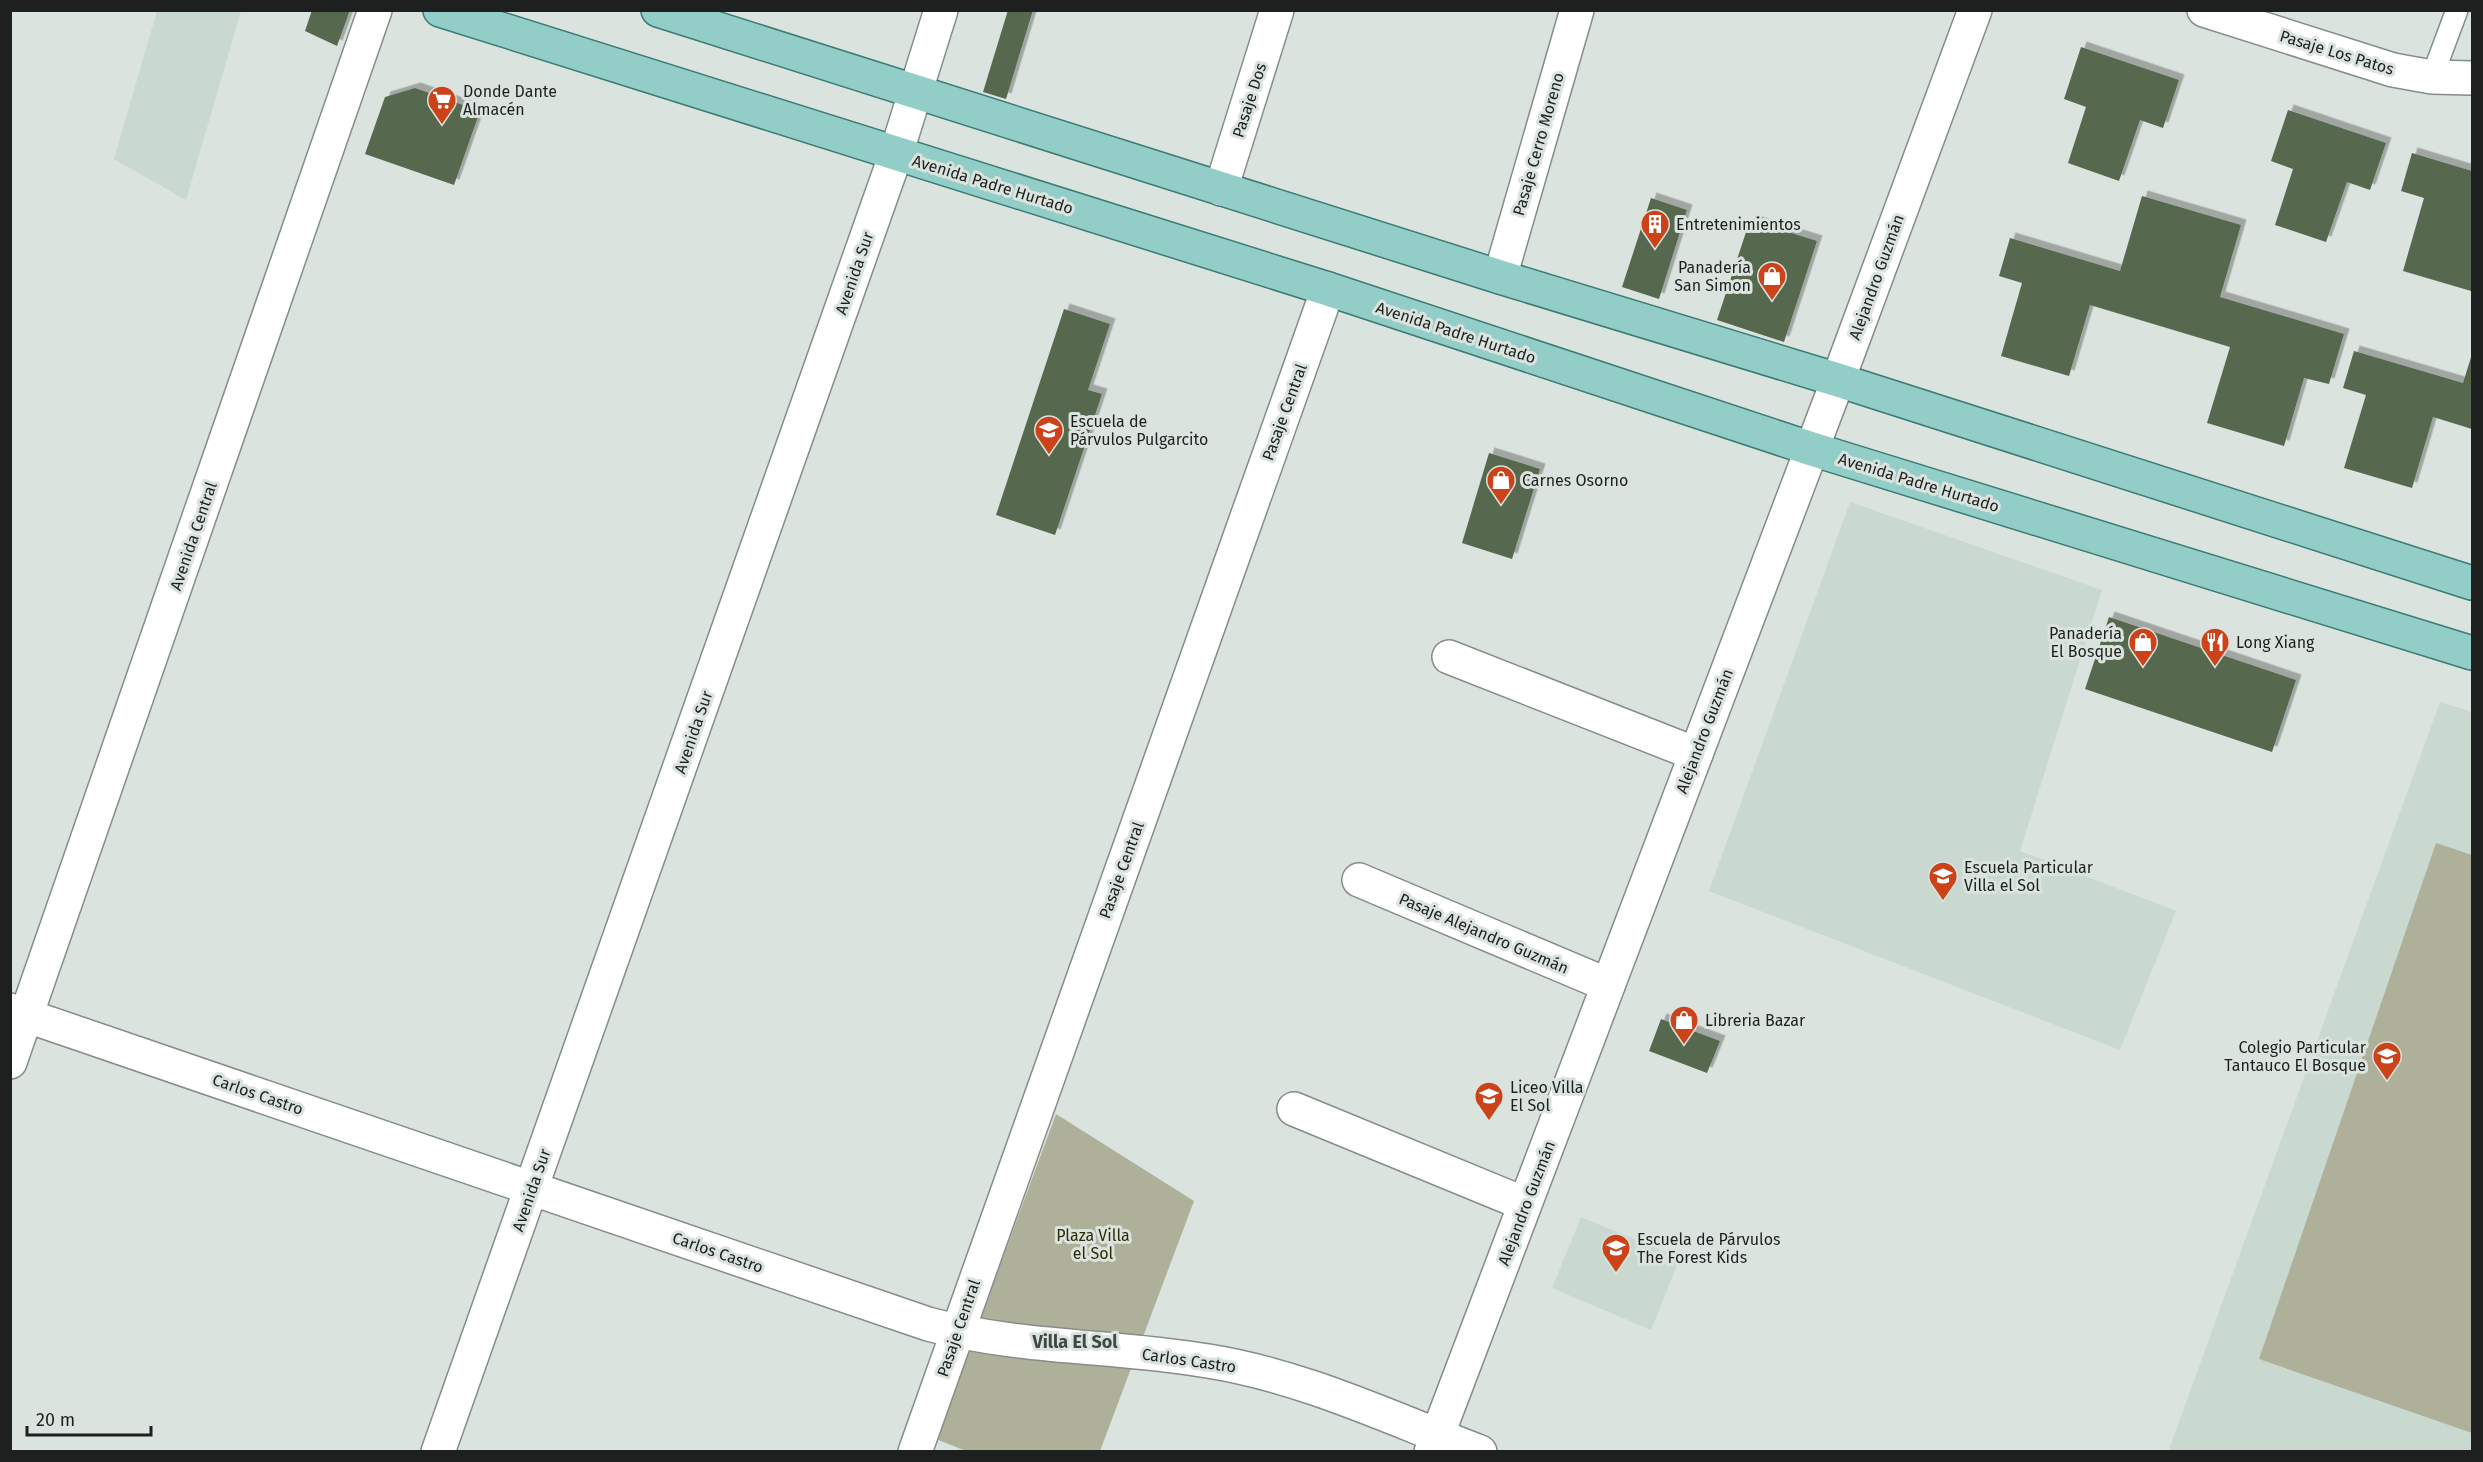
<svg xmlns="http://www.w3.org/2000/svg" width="2483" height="1462" font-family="'Fira Sans',sans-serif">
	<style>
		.built { fill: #c9d9d0 }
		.green { fill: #afb09a }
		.building { fill: #57694f; filter: url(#shadow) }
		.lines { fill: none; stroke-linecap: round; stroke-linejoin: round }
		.service-casing { stroke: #858d88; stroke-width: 24 }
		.minor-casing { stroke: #858d88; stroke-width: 36 }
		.tertiary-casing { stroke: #858d88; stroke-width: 36 }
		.primary-casing { stroke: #3a7b74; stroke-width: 36 }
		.service { stroke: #fff; stroke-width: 21 }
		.minor { stroke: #fff; stroke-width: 33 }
		.tertiary { stroke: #fff; stroke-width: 33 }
		.primary { stroke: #92cdc7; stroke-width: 33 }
		.labels { text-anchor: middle; stroke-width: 6; stroke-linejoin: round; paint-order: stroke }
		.street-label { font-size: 16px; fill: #1d201f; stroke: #dbe3de }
		.poi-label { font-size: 16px; fill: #1d201f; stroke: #dbe3de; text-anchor: start }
		.park-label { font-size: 16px; fill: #2c2d02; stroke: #dbe3de }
		.neighbourhood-label { font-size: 18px; font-weight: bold; fill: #414844; stroke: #dbe3de }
	</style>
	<defs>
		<filter id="shadow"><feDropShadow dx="5.5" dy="-5.5" stdDeviation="0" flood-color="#0004"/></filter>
	</defs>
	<rect width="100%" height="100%" fill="#dbe3de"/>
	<path class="built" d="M157 11H241L186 200 114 159Z
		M1850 502 2102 590 2020 851 2176 911 2120 1050 1709 891Z
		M2440 702 2472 712V1451L2168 1452Z
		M1581 1217 1680 1258 1651 1330 1552 1288Z"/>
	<path class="green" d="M2436 843 2472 855V1433L2259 1359Z
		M1056 1114 1194 1201 1100 1451H966L936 1439Z"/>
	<path class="building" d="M312 10H350L337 46 305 31Z
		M1008 10H1033L1006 99 983 92Z
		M2081 47 2179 80 2163 128 2140 120 2119 181 2068 163 2086 107 2064 99Z
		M415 88 480 111 454 185 365 154 385 97Z
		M2288 110 2386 143 2370 190 2347 182 2326 242 2275 225 2293 169 2271 161Z
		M2412 153 2472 171 2471 291 2403 271 2424 198 2401 191Z
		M2142 196 2241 225 2220 297 2344 334 2329 384 2304 378 2284 446 2207 423 2230 347 2090 305 2069 376 2001 356 2022 283 1999 276 2010 238 2120 271Z
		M1651 198 1687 210 1659 299 1622 287Z
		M1750 220 1817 241 1784 342 1717 320Z
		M1064 309 1110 324 1088 390 1102 394 1055 535 996 515Z
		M2354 351 2463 383 2472 354V429L2433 417 2412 488 2344 468 2366 395 2343 388Z
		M1489 453 1540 469 1512 559 1462 543Z
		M2109 617 2296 680 2272 752 2085 689Z
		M1661 1019 1720 1041 1707 1073 1649 1051Z"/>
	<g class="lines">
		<g class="service-casing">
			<path id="service" d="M2432 77 2457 10"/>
		</g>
		<g class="minor-casing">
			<path id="minor" d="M2204 10 2393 70 2432 77 2472 78
				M1221 189 1277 10
				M1500 277 1577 10
				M1449 657 1696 754
				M1359 880 1608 985
				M10 1010 928 1324C1020 1349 1115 1345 1208 1361 1303 1376 1390 1418 1480 1452
				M10 1062 375 10
				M1294 1109 1525 1204
				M915 1452 1328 289"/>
		</g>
		<g class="tertiary-casing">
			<path id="tertiary" d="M438 1452 896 154 941 10
				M1431 1452 1838 380 1975 10"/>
		</g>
		<g class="primary-casing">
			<path id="primary" d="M440 10 1328 289 1812 449 2472 653
				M658 10 1500 277 1838 380 2472 583"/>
		</g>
		<use href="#service" class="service"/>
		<use href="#minor" class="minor"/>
		<use href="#tertiary" class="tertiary"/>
		<use href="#primary" class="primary"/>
	</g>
	<defs>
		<g id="supermarket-pin" transform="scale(1.5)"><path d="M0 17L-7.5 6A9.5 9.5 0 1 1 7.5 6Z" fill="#cc431a" stroke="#dbe3de"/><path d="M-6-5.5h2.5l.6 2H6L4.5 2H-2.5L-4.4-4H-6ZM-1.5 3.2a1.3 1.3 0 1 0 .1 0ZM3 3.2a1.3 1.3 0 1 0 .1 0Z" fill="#fff"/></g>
		<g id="building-pin" transform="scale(1.5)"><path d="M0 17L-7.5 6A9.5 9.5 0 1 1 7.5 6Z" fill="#cc431a" stroke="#dbe3de"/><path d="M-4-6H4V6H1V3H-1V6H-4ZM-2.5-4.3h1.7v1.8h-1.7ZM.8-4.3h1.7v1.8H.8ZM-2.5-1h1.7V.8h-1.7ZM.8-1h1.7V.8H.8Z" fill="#fff"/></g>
		<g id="shop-pin" transform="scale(1.5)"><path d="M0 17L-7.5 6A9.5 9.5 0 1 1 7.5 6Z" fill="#cc431a" stroke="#dbe3de"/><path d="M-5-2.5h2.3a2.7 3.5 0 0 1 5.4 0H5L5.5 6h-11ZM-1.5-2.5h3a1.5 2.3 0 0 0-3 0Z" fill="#fff"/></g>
		<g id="school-pin" transform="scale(1.5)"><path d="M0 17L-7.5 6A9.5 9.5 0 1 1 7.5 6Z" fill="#cc431a" stroke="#dbe3de"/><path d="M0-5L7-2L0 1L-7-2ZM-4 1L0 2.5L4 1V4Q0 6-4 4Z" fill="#fff"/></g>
		<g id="restaurant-pin" transform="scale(1.5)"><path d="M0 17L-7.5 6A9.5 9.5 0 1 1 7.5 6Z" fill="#cc431a" stroke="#dbe3de"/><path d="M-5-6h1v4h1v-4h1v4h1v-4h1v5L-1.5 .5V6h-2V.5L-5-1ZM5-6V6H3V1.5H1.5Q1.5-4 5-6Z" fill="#fff"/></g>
	</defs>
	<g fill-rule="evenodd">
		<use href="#supermarket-pin" x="442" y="100"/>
		<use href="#building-pin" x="1655" y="224"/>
		<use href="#shop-pin" x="1772" y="276"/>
		<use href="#school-pin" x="1049" y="430"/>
		<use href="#shop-pin" x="1501" y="480"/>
		<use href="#shop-pin" x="2143" y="642"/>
		<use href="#restaurant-pin" x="2215" y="642"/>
		<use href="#school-pin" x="1943" y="876"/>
		<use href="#shop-pin" x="1684" y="1020"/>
		<use href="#school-pin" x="2387" y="1056"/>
		<use href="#school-pin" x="1489" y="1096"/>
		<use href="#school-pin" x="1616" y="1248"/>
	</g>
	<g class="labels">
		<g class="street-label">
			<text transform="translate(2337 52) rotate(17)" y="6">Pasaje Los Patos</text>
			<text transform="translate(1249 100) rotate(-72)" y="6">Pasaje Dos</text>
			<text transform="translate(1538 144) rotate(-74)" y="6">Pasaje Cerro Moreno</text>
			<text transform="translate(993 184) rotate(17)" y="6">Avenida Padre Hurtado</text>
			<text transform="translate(854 273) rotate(-71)" y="6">Avenida Sur</text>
			<text transform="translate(1876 277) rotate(-70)" y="6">Alejandro Guzmán</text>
			<text transform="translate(1456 332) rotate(18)" y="6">Avenida Padre Hurtado</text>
			<text transform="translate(1284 412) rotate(-70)" y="6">Pasaje Central</text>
			<text transform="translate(1919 482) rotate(17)" y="6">Avenida Padre Hurtado</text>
			<text transform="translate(193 536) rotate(-71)" y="6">Avenida Central</text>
			<text transform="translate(1704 731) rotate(-69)" y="6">Alejandro Guzmán</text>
			<text transform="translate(693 732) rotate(-71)" y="6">Avenida Sur</text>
			<text transform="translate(1121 870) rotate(-70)" y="6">Pasaje Central</text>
			<text transform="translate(1484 933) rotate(23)" y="6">Pasaje Alejandro Guzmán</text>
			<text transform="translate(258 1094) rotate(19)" y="6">Carlos Castro</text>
			<text transform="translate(531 1190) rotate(-71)" y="6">Avenida Sur</text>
			<text transform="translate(1526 1203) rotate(-69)" y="6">Alejandro Guzmán</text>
			<text transform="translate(718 1252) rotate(19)" y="6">Carlos Castro</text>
			<text transform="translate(958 1328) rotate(-71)" y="6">Pasaje Central</text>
			<text transform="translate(1189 1360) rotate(8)" y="6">Carlos Castro</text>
		</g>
		<g class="poi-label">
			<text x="463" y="97">Donde Dante<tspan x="463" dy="18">Almacén</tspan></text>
			<text x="1676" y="230">Entretenimientos</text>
			<text x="1751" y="273" text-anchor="end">Panadería<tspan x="1751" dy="18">San Simon</tspan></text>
			<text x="1070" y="427">Escuela de<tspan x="1070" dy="18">Párvulos Pulgarcito</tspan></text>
			<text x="1522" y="486">Carnes Osorno</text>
			<text x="2122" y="639" text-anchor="end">Panadería<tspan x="2122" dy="18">El Bosque</tspan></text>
			<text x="2236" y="648">Long Xiang</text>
			<text x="1964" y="873">Escuela Particular<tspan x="1964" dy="18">Villa el Sol</tspan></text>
			<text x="1705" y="1026">Libreria Bazar</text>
			<text x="2366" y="1053" text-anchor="end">Colegio Particular<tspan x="2366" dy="18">Tantauco El Bosque</tspan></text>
			<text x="1510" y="1093">Liceo Villa<tspan x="1510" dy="18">El Sol</tspan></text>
			<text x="1637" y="1245">Escuela de Párvulos<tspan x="1637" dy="18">The Forest Kids</tspan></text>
		</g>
		<g class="park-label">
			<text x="1093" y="1241">Plaza Villa<tspan x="1093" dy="18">el Sol</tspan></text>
		</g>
		<g class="neighbourhood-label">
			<text x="1075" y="1348">Villa El Sol</text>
		</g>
	</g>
	<rect width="2483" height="1462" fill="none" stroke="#1d201f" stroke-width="24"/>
	<path d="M27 1426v9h124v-9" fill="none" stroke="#1d201f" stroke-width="3"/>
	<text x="36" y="1426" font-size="18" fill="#1d201f" stroke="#dbe3de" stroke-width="4.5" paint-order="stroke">20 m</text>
</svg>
